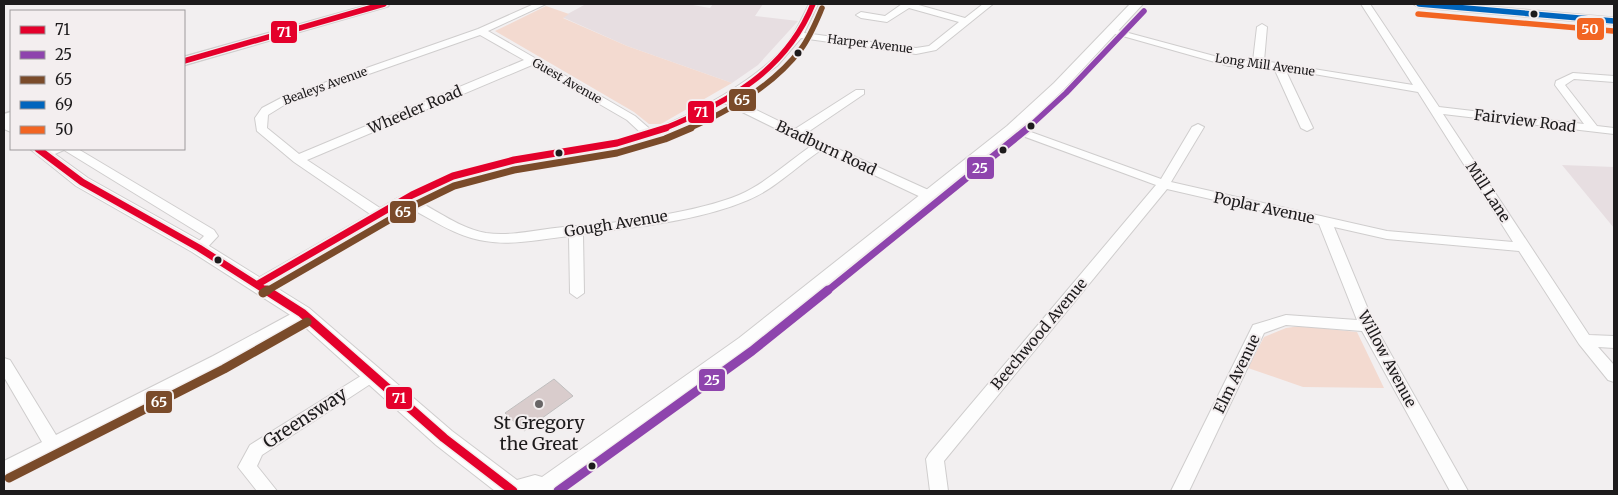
<svg xmlns="http://www.w3.org/2000/svg" width="1618" height="495" font-family="Merriweather,serif">
	<style>
		.built { fill: #e7dee1 }
		.green { fill: #f3dad0 }
		.building { fill: #d9cccc; stroke: #bfbebe }
		.lines { fill: none; stroke-linecap: round; stroke-linejoin: round }
		.minor-casing { stroke: #cfcdcd; stroke-width: 2 }
		.tertiary-casing { stroke: #cfcdcd; stroke-width: 3 }
		.secondary-casing { stroke: #cfcdcd; stroke-width: 2 }
		.minor { fill: #fdfdfd; fill-rule: evenodd }
		.tertiary { fill: #fdfdfd; fill-rule: evenodd }
		.secondary { fill: #fdfdfd; fill-rule: evenodd }
		.bus-1-far2-casing { stroke: #f3eeef; stroke-width: 8 }
		.bus-1-far1-casing { stroke: #f3eeef; stroke-width: 11 }
		.bus-1-casing { stroke: #f3eeef; stroke-width: 12 }
		.bus-2-far2-casing { stroke: #f3eeef; stroke-width: 8 }
		.bus-2-far1-casing { stroke: #f3eeef; stroke-width: 11 }
		.bus-2-casing { stroke: #f3eeef; stroke-width: 12 }
		.bus-3-far2-casing { stroke: #f3eeef; stroke-width: 8 }
		.bus-3-far1-casing { stroke: #f3eeef; stroke-width: 11 }
		.bus-3-casing { stroke: #f3eeef; stroke-width: 12 }
		.bus-4-casing { stroke: #f3eeef; stroke-width: 8 }
		.bus-5-casing { stroke: #f3eeef; stroke-width: 8 }
		.bus-1-far2 { stroke: #e4002b; stroke-width: 5.5 }
		.bus-1-far1 { stroke: #e4002b; stroke-width: 7 }
		.bus-1 { stroke: #e4002b; stroke-width: 9 }
		.bus-2-far2 { stroke: #8e44ad; stroke-width: 5.5 }
		.bus-2-far1 { stroke: #8e44ad; stroke-width: 7 }
		.bus-2 { stroke: #8e44ad; stroke-width: 9 }
		.bus-3-far2 { stroke: #7a4b2a; stroke-width: 5.5 }
		.bus-3-far1 { stroke: #7a4b2a; stroke-width: 7 }
		.bus-3 { stroke: #7a4b2a; stroke-width: 9 }
		.bus-4 { stroke: #0065bd; stroke-width: 5.5 }
		.bus-5 { stroke: #f26522; stroke-width: 5.5 }
		.bus-dot { fill: #1d1b1c; stroke: #f3eeef; stroke-width: 2 }
		.poi-dot { fill: #686566; stroke: #f3eeef; stroke-width: 2 }
		.labels { text-anchor: middle; stroke-width: 4; stroke-linejoin: round; paint-order: stroke }
		.far-street-label { font-size: 12px; fill: #1d1b1c; stroke: #f3eeef }
		.street-label { font-size: 15px; fill: #1d1b1c; stroke: #f3eeef }
		.near-street-label { font-size: 18px; fill: #1d1b1c; stroke: #f3eeef }
		.near-poi-label { font-size: 18px; fill: #1d1b1c; stroke: #f3eeef }
		.line-badge { stroke: #f3eeef; stroke-width: 2 }
		.badge-label { font-size: 14px; text-anchor: middle; font-weight: bold; fill: #fff }
	</style>
	<rect width="100%" height="100%" fill="#f2eff0"/>
	<path class="built" d="M586 4H687L710 8 713 4H763L755 16 798 21 758 65 732 83 627 46 562 17Z
		M1562 165 1614 167V228Z"/>
	<path class="green" d="M546 6 569 14 563 18 627 46 732 83 661 124H649L634 112 495 31Z
		M1300 326 1357 332 1384 388 1303 387 1248 368 1264 337 1286 328Z"/>
	<path class="building" d="M554 379 573 396 524 431 505 413Z"/>
	<g class="lines">
		<g class="minor-casing">
			<path id="minor" d="M534 4H546L488 31 635 116 651 130C693 115 759 79 787 44 796 32 802 18 809 4H818L804 33 916 48 929 46 959 22 909 8 887 22 861 18 856 15 861 12 885 16 902 4H915L965 18 983 4H993L936 50 916 54 801 38 777 66 732 98 795 129 856 90H864V94L805 134 935 193 936 196 935 199H925L821 150C797 166 775 189 748 200 699 221 635 227 583 234L584 293 577 298 570 293 569 236C542 239 512 246 485 241 456 237 430 218 404 205L263 287H253L251 284 253 281 370 214 294 162 257 131 255 118 262 108 281 98 478 29ZM480 35 524 60 299 154 267 128 268 115 289 102ZM532 65 627 120 641 133C600 147 556 149 514 157 464 166 422 183 380 208L307 160ZM724 103 811 146C788 162 766 183 739 195 701 211 618 224 576 226 547 227 516 237 486 233 461 229 436 210 414 199L456 179 491 169 592 152 654 137Z
				M1361 4H1370L1439 107 1584 124 1555 85 1556 81 1573 73 1614 76V82L1574 79 1565 85 1597 126 1614 128V134L1443 114 1589 335 1614 336V348L1598 347 1614 365V382L1608 380 1579 344 1519 251 1387 239 1334 227 1375 326 1468 491H1450L1362 331 1286 325 1264 333 1189 491H1171L1253 325 1286 315 1357 320 1319 224 1167 189 944 461 948 491H930L926 459 929 454 1156 185 1009 131V127H1017L1161 179 1192 127 1198 124 1204 127 1171 182 1387 231 1513 242 1418 92 1285 69 1313 128 1307 131 1301 128 1274 68 1229 66 1105 31 1110 28 1229 60 1253 61 1257 27 1262 24 1267 27 1264 61 1413 85Z
				M48 149H78L214 230 218 236 204 251H194L192 248 204 236 64 150 48 157H40L38 154Z
				M302 308 307 309 309 313 307 317 225 364 4 476V461L42 442 4 377V358L10 360 56 435 213 356Z
				M372 369 378 371 380 375 378 379 262 455 257 466 277 491H257L238 467 250 445Z"/>
		</g>
		<g class="tertiary-casing">
			<path id="tertiary" d="M373 4H389L388 6 184 65V57Z
				M1414 4H1454L1614 18V24L1419 7Z
				M11 112V121L4 123V114Z"/>
		</g>
		<g class="secondary-casing">
			<path id="secondary" d="M1130 4H1143L1064 89 1019 132 753 348 560 491H495L436 445 295 318 192 252 76 186 30 149H48L88 178 206 244 309 308 452 431 517 480 535 475 542 477 739 338 1007 126 1054 83Z
				M4 116 11 119V132L4 129Z"/>
		</g>
		<use href="#minor" class="minor"/>
		<use href="#tertiary" class="tertiary"/>
		<use href="#secondary" class="secondary"/>
		<g class="bus-1-far2-casing">
			<path id="bus-1-far2" d="M184 61 384 4
				M663 129C727 103 786 71 813 4"/>
		</g>
		<g class="bus-1-far1-casing">
			<path id="bus-1-far1" d="M38 149 82 182 199 248 268 292
				M258 284 412 195 453 176 514 160 617 143 666 128"/>
		</g>
		<g class="bus-1-casing">
			<path id="bus-1" d="M266 290 302 313 444 438 513 491"/>
		</g>
		<g class="bus-2-far2-casing">
			<path id="bus-2-far2" d="M1027 129 1066 93 1144 11"/>
		</g>
		<g class="bus-2-far1-casing">
			<path id="bus-2-far1" d="M826 292 1028 128"/>
		</g>
		<g class="bus-2-casing">
			<path id="bus-2" d="M558 491 752 351 828 290"/>
		</g>
		<g class="bus-3-far2-casing">
			<path id="bus-3-far2" d="M688 129C729 111 774 85 801 49 810 37 816 22 822 8"/>
		</g>
		<g class="bus-3-far1-casing">
			<path id="bus-3-far1" d="M265 292 415 205 454 186 514 170 617 153 665 139 691 128"/>
		</g>
		<g class="bus-3-casing">
			<path id="bus-3" d="M263 293 268 290
				M9 478 224 369 307 322"/>
		</g>
		<g class="bus-4-casing">
			<path id="bus-4" d="M1419 4 1614 21"/>
		</g>
		<g class="bus-5-casing">
			<path id="bus-5" d="M1418 14 1613 31"/>
		</g>
		<use href="#bus-1-far2" class="bus-1-far2"/>
		<use href="#bus-1-far1" class="bus-1-far1"/>
		<use href="#bus-1" class="bus-1"/>
		<use href="#bus-2-far2" class="bus-2-far2"/>
		<use href="#bus-2-far1" class="bus-2-far1"/>
		<use href="#bus-2" class="bus-2"/>
		<use href="#bus-3-far2" class="bus-3-far2"/>
		<use href="#bus-3-far1" class="bus-3-far1"/>
		<use href="#bus-3" class="bus-3"/>
		<use href="#bus-4" class="bus-4"/>
		<use href="#bus-5" class="bus-5"/>
	</g>
	<g class="bus-dot">
		<circle cx="1534" cy="14" r="4.5"/>
		<circle cx="798" cy="53" r="4.5"/>
		<circle cx="1031" cy="126" r="4.5"/>
		<circle cx="1003" cy="150" r="4.5"/>
		<circle cx="559" cy="153" r="4.5"/>
		<circle cx="218" cy="260" r="4.5"/>
		<circle cx="592" cy="466" r="4.5"/>
	</g>
	<circle class="poi-dot" cx="539" cy="404" r="5"/>
	<g class="labels">
		<g class="far-street-label">
			<text transform="translate(870 44) rotate(7)" y="4">Harper Avenue</text>
			<text transform="translate(1265 65) rotate(8)" y="4">Long Mill Avenue</text>
			<text transform="translate(567 81) rotate(30)" y="4">Guest Avenue</text>
			<text transform="translate(325 86) rotate(-20)" y="4">Bealeys Avenue</text>
		</g>
		<g class="street-label">
			<text transform="translate(415 110) rotate(-23)" y="5">Wheeler Road</text>
			<text transform="translate(1525 121) rotate(7)" y="5">Fairview Road</text>
			<text transform="translate(826 148) rotate(25)" y="5">Bradburn Road</text>
			<text transform="translate(1488 192) rotate(57)" y="5">Mill Lane</text>
			<text transform="translate(1264 208) rotate(12)" y="5">Poplar Avenue</text>
			<text transform="translate(616 224) rotate(-9)" y="5">Gough Avenue</text>
			<text transform="translate(1039 334) rotate(-50)" y="5">Beechwood Avenue</text>
			<text transform="translate(1387 359) rotate(62)" y="5">Willow Avenue</text>
			<text transform="translate(1237 374) rotate(-64)" y="5">Elm Avenue</text>
		</g>
		<g class="near-street-label">
			<text transform="translate(305 418) rotate(-33)" y="6">Greensway</text>
		</g>
		<g class="near-poi-label">
			<text x="539" y="429">St Gregory<tspan x="539" dy="21">the Great</tspan></text>
		</g>
	</g>
	<g class="line-badge">
		<rect x="1576" y="17" width="29" height="24" rx="5" fill="#f26522"/>
		<rect x="270" y="20" width="28" height="24" rx="5" fill="#e4002b"/>
		<rect x="728" y="88" width="29" height="24" rx="5" fill="#7a4b2a"/>
		<rect x="687" y="100" width="28" height="24" rx="5" fill="#e4002b"/>
		<rect x="966" y="156" width="29" height="24" rx="5" fill="#8e44ad"/>
		<rect x="389" y="200" width="28" height="24" rx="5" fill="#7a4b2a"/>
		<rect x="698" y="368" width="28" height="24" rx="5" fill="#8e44ad"/>
		<rect x="385" y="386" width="28" height="24" rx="5" fill="#e4002b"/>
		<rect x="145" y="390" width="28" height="24" rx="5" fill="#7a4b2a"/>
	</g>
	<g class="badge-label">
		<text x="1590" y="34">50</text>
		<text x="284" y="37">71</text>
		<text x="742" y="105">65</text>
		<text x="701" y="117">71</text>
		<text x="980" y="173">25</text>
		<text x="403" y="217">65</text>
		<text x="712" y="385">25</text>
		<text x="399" y="403">71</text>
		<text x="159" y="407">65</text>
	</g>
	<rect width="1618" height="495" fill="none" stroke="#1d1b1c" stroke-width="10"/>
	<rect x="10" y="10" width="175" height="140" fill="#f3eeef" stroke="#9d9a9b"/>
	<rect x="20" y="26" width="25" height="8" fill="#e4002b" stroke="#9d9a9b"/>
	<text x="55" y="35" font-size="15" fill="#1d1b1c">71</text>
	<rect x="20" y="51" width="25" height="8" fill="#8e44ad" stroke="#9d9a9b"/>
	<text x="55" y="60" font-size="15" fill="#1d1b1c">25</text>
	<rect x="20" y="76" width="25" height="8" fill="#7a4b2a" stroke="#9d9a9b"/>
	<text x="55" y="85" font-size="15" fill="#1d1b1c">65</text>
	<rect x="20" y="101" width="25" height="8" fill="#0065bd" stroke="#9d9a9b"/>
	<text x="55" y="110" font-size="15" fill="#1d1b1c">69</text>
	<rect x="20" y="126" width="25" height="8" fill="#f26522" stroke="#9d9a9b"/>
	<text x="55" y="135" font-size="15" fill="#1d1b1c">50</text>
</svg>
